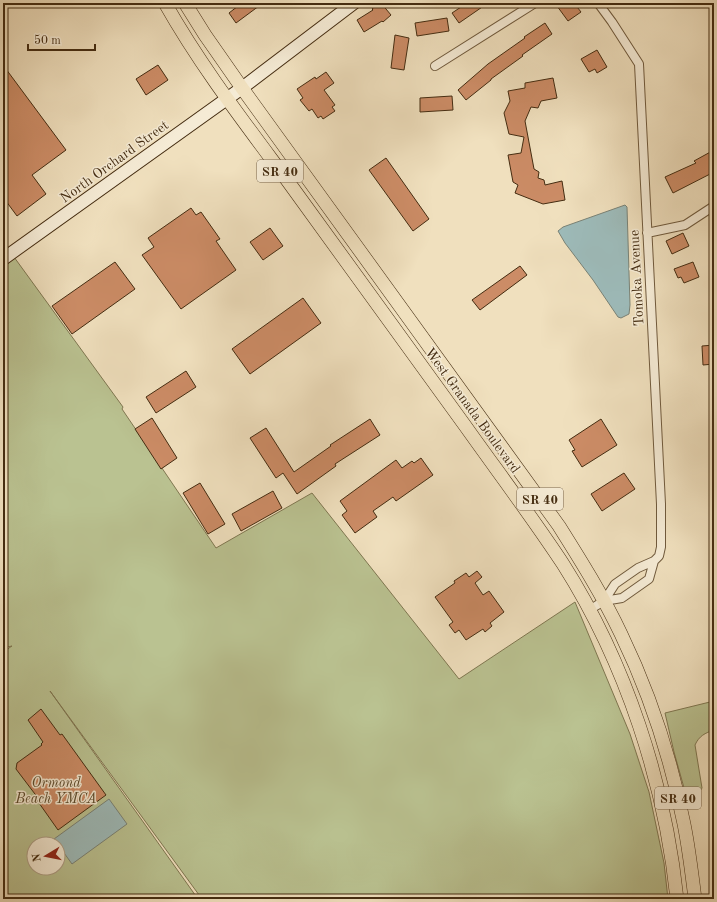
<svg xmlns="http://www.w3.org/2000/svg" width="717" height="902" font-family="'Old Standard TT',serif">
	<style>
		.green { fill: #bac291; stroke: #7f7751; fill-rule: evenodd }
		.water { fill: #9dbbba; stroke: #798276 }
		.building { fill: #cc8c66; stroke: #442c11 }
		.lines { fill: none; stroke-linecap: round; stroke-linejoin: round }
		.street-casing { stroke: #6f593c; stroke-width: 10 }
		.secondary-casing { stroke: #442c11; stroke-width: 14 }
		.primary-casing { stroke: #442c11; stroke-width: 14 }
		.street { stroke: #f5ebd5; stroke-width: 8 }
		.secondary { stroke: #f5ebd5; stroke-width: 12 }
		.primary { stroke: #f0e0be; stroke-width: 13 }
		.labels { text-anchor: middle; stroke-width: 3; stroke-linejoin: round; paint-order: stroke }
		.shield { fill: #f5ebd5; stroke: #79654c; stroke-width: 1 }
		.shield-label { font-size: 13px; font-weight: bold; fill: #442c11 }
		.street-label { font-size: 14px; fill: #442c11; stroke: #f5ebd5 }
		.park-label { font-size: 14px; font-style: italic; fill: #5c4a2b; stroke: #f5ebd5 }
	</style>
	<rect width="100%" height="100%" fill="#f0e0be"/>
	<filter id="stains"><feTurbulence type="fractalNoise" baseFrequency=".005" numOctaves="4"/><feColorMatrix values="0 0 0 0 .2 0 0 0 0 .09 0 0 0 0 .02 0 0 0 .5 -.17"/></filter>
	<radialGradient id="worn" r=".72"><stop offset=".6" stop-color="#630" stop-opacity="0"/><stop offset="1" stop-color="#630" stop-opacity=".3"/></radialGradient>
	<path class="green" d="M14 257 123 407 122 409 216 548 312 493 459 679 575 602 630 734 649 792 664 863 668 899H202L50 691 198 899H3V652L12 646 3 648V265ZM34 844H58V868H34Z
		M714 701V730C705 733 699 736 695 745L702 788 699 793 686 795 674 752 665 713Z"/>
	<path class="water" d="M625 205 627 207 630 305 629 314 621 318 618 317 593 280 565 243 558 231 563 227Z
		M109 799 127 824 72 864 54 839Z"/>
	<path class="building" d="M235 3H263L236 23 229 13 238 6Z
		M379 3H381L391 15 383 22 382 21 364 32 357 20 373 10 372 9Z
		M467 3H488L459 23 452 13Z
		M562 3H574L581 12 568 21 557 6Z
		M447 18 449 31 417 36 415 23Z
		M545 23 552 34 522 55 523 56 491 79V80L466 100 458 90 488 64 525 38 524 37Z
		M395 35 409 38 404 70 391 68Z
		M597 50 607 67 597 73 595 69 589 72 581 59Z
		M3 65 66 150 32 175 46 194 17 216 3 197Z
		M158 65 168 80 146 95 136 79Z
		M326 72 334 83 324 90 335 105 332 107 335 111 323 119 321 116 318 118 312 109 309 111 300 100 303 98 297 89 315 77 316 79Z
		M553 78 557 98 541 101 538 108 531 107 525 121 534 169 539 172 538 178 544 180 545 185 562 181 565 200 543 204 515 193 518 185 513 182 508 155 521 153 524 137 509 134 504 113 510 101 508 91 525 88V83Z
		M452 96 453 110 420 112V98Z
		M714 150V172L673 193 665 177 696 163 694 161Z
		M386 158 429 219 413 231 369 170Z
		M191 208 196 215 201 212 220 239 216 241 236 270 181 309 142 255 154 247 148 238Z
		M270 228 283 246 263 260 250 242Z
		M683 233 689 246 672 254 666 241Z
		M115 262 135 289 72 334 52 306Z
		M693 262 699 277 684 283 681 277 678 278 674 269Z
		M520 266 527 275 480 310 472 300Z
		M303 298 321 323 250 374 232 349Z
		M714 345V364L703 365 702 346Z
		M186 371 196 387 156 413 146 397Z
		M152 418 177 458 161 469 135 429Z
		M370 419 380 435 335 464 336 466 297 494 283 473 276 478 250 438 266 428 294 472 331 446 330 445Z
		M601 419 617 445 582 467 572 451 575 450 569 440Z
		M421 458 433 475 396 501 393 497 373 511 377 517 355 533 342 515 347 511 340 501 396 460 402 468 412 461 414 463Z
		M624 473 635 489 602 511 591 494Z
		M200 483 225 524 208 534 183 493Z
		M273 491 282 508 241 531 232 514Z
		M477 571 482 577 475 583 483 595 489 591 504 612 490 623 492 626 485 632 483 629 466 640 459 630 455 633 449 625 453 622 435 597 455 583 454 581 466 573 469 577Z
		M41 709 60 735 62 734 106 795 58 830 39 803 41 802 16 769 17 763 42 745 41 744 43 742 28 720Z"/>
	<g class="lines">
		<g class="street-casing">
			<path id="street" d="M435 66 535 3
				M647 233 685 225 714 206
				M604 601 615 584 638 568 654 561
				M589 610 604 601 622 598 649 579 654 561 659 556 661 547V504L639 64 612 22 598 3"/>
		</g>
		<g class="secondary-casing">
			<path id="secondary" d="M3 259 242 88 354 3"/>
		</g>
		<g class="primary-casing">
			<path id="primary" d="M165 3C200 65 244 122 287 180 346 262 406 344 466 427 498 472 532 517 563 564 626 663 665 783 677 899
				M185 3 205 35 242 88 559 526C581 561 603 596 621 634 650 694 671 759 684 824 689 849 692 874 695 899"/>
		</g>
		<use href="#street" class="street"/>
		<use href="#secondary" class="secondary"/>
		<use href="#primary" class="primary"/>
	</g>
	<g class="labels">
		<g class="shield">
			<rect x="257" y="160" width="46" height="22" rx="3"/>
			<rect x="517" y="488" width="46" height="22" rx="3"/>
			<rect x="655" y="787" width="46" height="22" rx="3"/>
		</g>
		<g class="shield-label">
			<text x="280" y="176">SR 40</text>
			<text x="540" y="504">SR 40</text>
			<text x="678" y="803">SR 40</text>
		</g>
		<g class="street-label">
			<text transform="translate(114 161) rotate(-36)" y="5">North Orchard Street</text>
			<text transform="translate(636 278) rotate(-93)" y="5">Tomoka Avenue</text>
			<text transform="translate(473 410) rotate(54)" y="5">West Granada Boulevard</text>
		</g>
		<g class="park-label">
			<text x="56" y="787">Ormond<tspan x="56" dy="16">Beach YMCA</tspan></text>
		</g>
	</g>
	<rect width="717" height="902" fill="none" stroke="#f0e0be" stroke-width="16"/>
	<rect x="4" y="4" width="709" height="894" fill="none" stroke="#442c11" stroke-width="2"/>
	<rect x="8" y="8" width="701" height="886" fill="none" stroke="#442c11"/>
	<g transform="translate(46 856) rotate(260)"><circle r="19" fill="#f5ebd5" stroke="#ae9f87"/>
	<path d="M0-3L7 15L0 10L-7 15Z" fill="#8f2418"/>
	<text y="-6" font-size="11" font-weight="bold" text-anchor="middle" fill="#442c11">N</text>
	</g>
	<path d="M28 44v6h67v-6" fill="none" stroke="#442c11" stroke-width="2"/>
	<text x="34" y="44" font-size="12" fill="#442c11" stroke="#f5ebd5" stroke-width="3" paint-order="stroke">50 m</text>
	<rect width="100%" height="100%" filter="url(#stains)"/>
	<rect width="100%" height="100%" fill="url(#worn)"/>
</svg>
